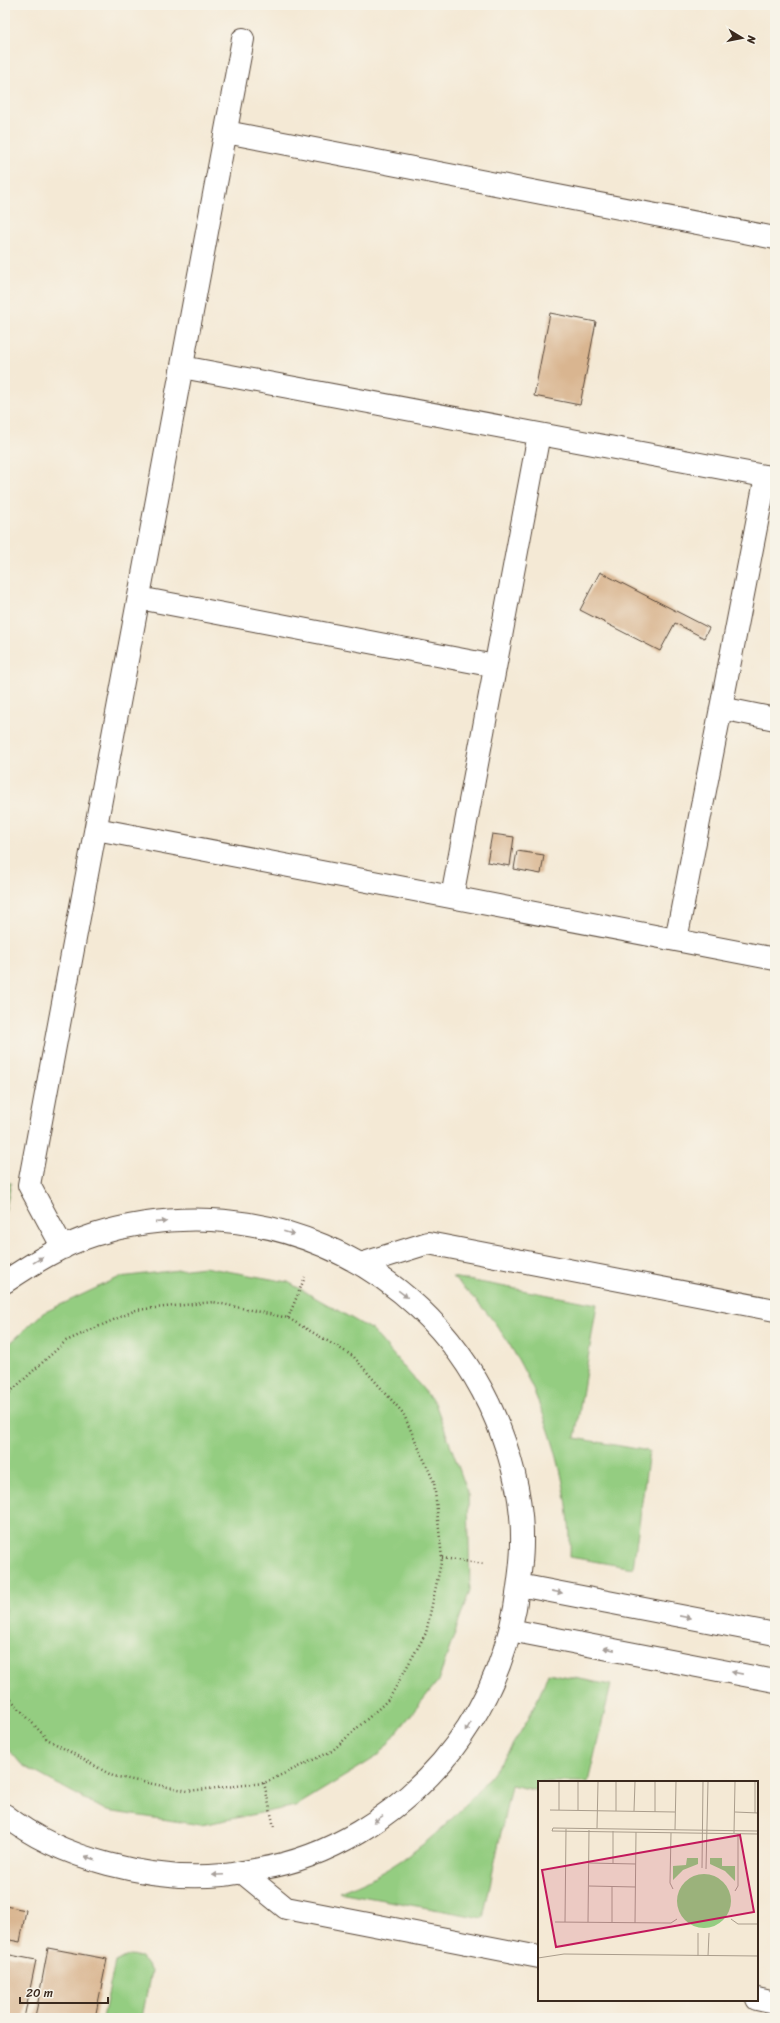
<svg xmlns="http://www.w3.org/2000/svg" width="780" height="2023" font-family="Sriracha,sans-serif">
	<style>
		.green { fill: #94cd81; stroke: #687c50 }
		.building { fill: #d9b590 }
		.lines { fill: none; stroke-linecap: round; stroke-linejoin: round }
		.minor-casing { stroke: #574739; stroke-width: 24 }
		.path { stroke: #574739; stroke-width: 2.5; stroke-dasharray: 1 3; stroke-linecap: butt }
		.minor { stroke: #fff; stroke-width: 22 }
		.oneway { fill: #a79f9a }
		.inset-road { fill: none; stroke: #aa9d8c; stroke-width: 1 }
		.view { fill: #c2185b; fill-opacity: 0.15; stroke: #c2185b; stroke-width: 2 }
		.inset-edge { fill: none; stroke: #3b2a1e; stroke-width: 2 }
	</style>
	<rect width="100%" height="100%" fill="#f7f3e8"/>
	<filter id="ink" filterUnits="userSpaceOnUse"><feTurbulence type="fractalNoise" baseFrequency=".025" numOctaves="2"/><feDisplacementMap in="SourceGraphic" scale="8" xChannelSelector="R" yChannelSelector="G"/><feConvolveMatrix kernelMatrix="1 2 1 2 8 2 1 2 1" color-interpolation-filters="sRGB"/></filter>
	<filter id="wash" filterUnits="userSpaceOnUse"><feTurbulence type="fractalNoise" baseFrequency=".012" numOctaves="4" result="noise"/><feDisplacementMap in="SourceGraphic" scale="16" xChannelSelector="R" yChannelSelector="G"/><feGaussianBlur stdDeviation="0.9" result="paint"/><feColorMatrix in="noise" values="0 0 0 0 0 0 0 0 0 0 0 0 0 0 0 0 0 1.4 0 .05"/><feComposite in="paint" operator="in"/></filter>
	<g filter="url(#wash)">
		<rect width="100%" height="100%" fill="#f4e9d5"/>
		<path class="green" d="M5 1182 11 1183 5 1212Z
			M204 1267 288 1282 372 1330 435 1403 468 1493 470 1590 438 1681 378 1756 296 1806 201 1825 107 1811 22 1765 5 1745V1348L43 1313 120 1277Z
			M452 1277 597 1304 575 1438 649 1451 633 1568 570 1557C573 1477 534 1364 480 1305 471 1295 462 1286 452 1277Z
			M548 1673 611 1685 588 1782H539V1791L511 1785 483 1918 339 1892C351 1887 364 1883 375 1876 448 1838 522 1751 548 1673Z
			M128 1956 141 1957 151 1971 142 2018H103L115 1962Z"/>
		<g id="blocks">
			<path class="building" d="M550 313 596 322 580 405 534 396Z
				M600 572 709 628 704 638 675 623 660 651 580 610Z
				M492 834 514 837 510 866 487 862Z
				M517 851 544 855 541 874 514 869Z
				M5 1906 26 1910 20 1942 5 1939Z
				M48 1948 107 1959 95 2018H35Z
				M5 1954 36 1960 24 2018H5Z"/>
		</g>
	</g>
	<g filter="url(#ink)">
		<use href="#blocks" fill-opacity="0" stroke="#574739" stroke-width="1"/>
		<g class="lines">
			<g class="minor-casing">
				<path id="minor" d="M226 132 775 238
					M182 367 775 478
					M139 598 495 666
					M721 708 775 719
					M96 829 775 959
					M452 897 539 434
					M676 940 766 476
					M63 1248 29 1185 243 39
					M361 1264 428 1243 775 1310
					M5 1282C33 1263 62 1245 94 1235 250 1186 418 1256 489 1404 509 1447 523 1495 522 1543 522 1565 518 1587 515 1608 504 1666 480 1717 442 1762 395 1816 329 1858 259 1869 247 1871 235 1874 223 1875 154 1882 59 1859 5 1815
					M519 1585 775 1634
					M510 1630 775 1681
					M242 1872 286 1908 539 1957
					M757 1999 775 2003"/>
			</g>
			<path class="path" d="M288 1318 305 1277
				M5 1399 9 1393 66 1341 136 1310 213 1302 288 1318 353 1356 403 1413 434 1482 442 1558 426 1633 389 1699 332 1751 264 1783 188 1791 113 1776 47 1739 5 1693
				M442 1558 485 1564
				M264 1783 274 1827"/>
			<use href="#minor" class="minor"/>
		</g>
		<defs><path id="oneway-solid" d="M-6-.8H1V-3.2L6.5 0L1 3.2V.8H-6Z"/></defs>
		<g class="oneway">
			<use href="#oneway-solid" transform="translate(161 1222) rotate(-4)"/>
			<use href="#oneway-solid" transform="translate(289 1233) rotate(16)"/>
			<use href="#oneway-solid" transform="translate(38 1260) rotate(-32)"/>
			<use href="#oneway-solid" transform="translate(403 1294) rotate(37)"/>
			<use href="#oneway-solid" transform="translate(557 1592) rotate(11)"/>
			<use href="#oneway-solid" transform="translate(685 1617) rotate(11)"/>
			<use href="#oneway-solid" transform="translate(609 1649) rotate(-169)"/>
			<use href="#oneway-solid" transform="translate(737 1673) rotate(-169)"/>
			<use href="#oneway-solid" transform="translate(468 1727) rotate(121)"/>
			<use href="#oneway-solid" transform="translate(378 1819) rotate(146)"/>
			<use href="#oneway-solid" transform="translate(90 1858) rotate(-160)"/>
			<use href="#oneway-solid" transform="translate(218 1875) rotate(178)"/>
		</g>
	</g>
	<g transform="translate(538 1781)">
		<rect width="220" height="220" fill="#f4e9d5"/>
		<path d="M149 77H160V83L145 89 135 99V85L148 84ZM172 77H184V85H197V100L187 90 172 83ZM139 120a27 27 0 1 1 54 0a27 27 0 1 1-54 0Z" fill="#94cd81"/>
		<path class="inset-road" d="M217 1V32M12 29 137 31M21 29V1M40 29V1M78 30V1M96 30 97 1M117 31V1M197 31 220 32M15 47 14 50 220 53M15 47 220 50M59 47 60 1M137 49 138 1M133 52 132 102 135 108M196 52 197 1M51 82 98 83M75 83V50M164 87 165 1M168 88 170 1M51 105 98 106M197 110 200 105V53M193 138 200 143H220M17 141 133 142 139 138M27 141 28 48M50 141 51 49M74 142V106M97 142 98 51M160 152V175M170 175 171 152M0 177 26 173 220 175"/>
		<path class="view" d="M202 54 216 131 18 166 4 89Z"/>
		<rect width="220" height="220" class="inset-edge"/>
	</g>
	<rect width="780" height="2023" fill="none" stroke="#f7f3e8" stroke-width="20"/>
	<g transform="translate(742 38) rotate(100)" stroke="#f7f3e8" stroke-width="3" paint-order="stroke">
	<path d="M0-3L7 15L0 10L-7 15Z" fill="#3b2a1e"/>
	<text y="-6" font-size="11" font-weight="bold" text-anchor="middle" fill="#3b2a1e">N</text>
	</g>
	<path d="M20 1997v6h88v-6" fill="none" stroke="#3b2a1e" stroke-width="2"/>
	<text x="26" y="1997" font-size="12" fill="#3b2a1e" stroke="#f7f3e8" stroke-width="3" paint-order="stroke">20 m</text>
</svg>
